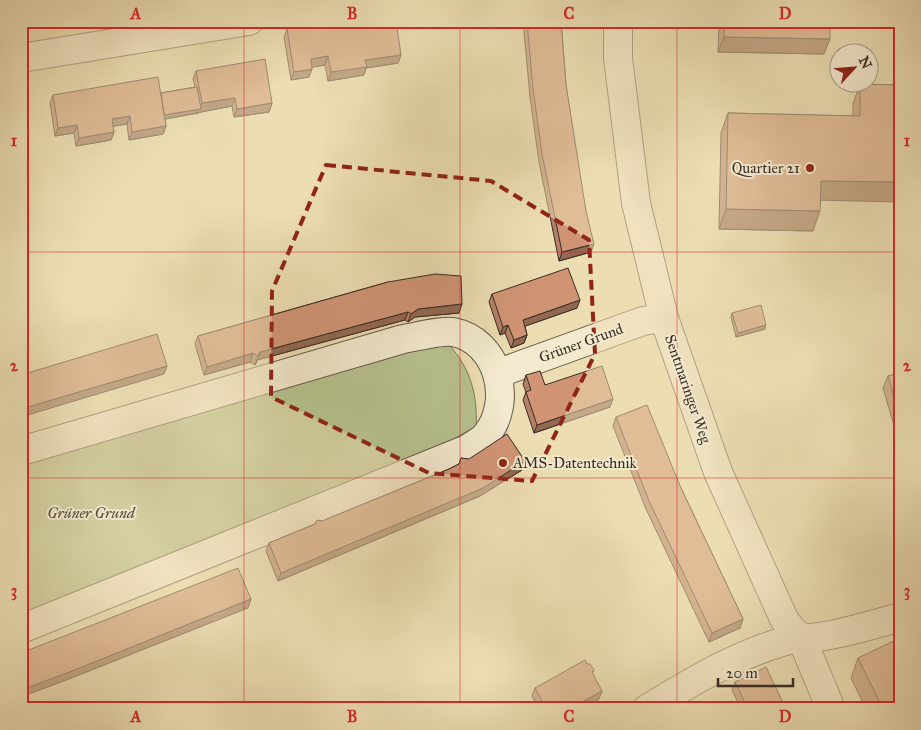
<svg xmlns="http://www.w3.org/2000/svg" width="921" height="730" font-family="'IM FELL Great Primer',serif">
	<style>
		.green { fill: #b6c18e; stroke: #77785a }
		.lines { fill: none; stroke-linecap: round; stroke-linejoin: round }
		.street-casing { stroke: #655a48; stroke-width: 30 }
		.street { stroke: #f3e9ce; stroke-width: 28 }
		.wall { fill: #b37f65; stroke: #382e25 }
		.shaded-wall { fill: #926852; stroke: #382e25 }
		.building { fill: #d09475; stroke: #382e25 }
		.marked { fill: none; stroke: #8f2418; stroke-width: 4; stroke-dasharray: 10 6; stroke-linejoin: round }
		.grid { fill: none; stroke: #d62828; stroke-width: 1; stroke-opacity: 0.55 }
		.poi-dot { fill: #8f2418; stroke: #f3e9ce; stroke-width: 2 }
		.labels { text-anchor: middle; stroke-width: 4; stroke-linejoin: round; paint-order: stroke }
		.poi-label { font-size: 15px; fill: #382e25; stroke: #f3e9ce; text-anchor: end }
		.street-label { font-size: 15px; fill: #382e25; stroke: #f3e9ce }
		.park-label { font-size: 15px; font-style: italic; fill: #514b3a; stroke: #f3e9ce }
		.neatline { fill: none; stroke: #d62828; stroke-width: 2 }
		.grid-label { font-size: 16px; text-anchor: middle; font-weight: bold; fill: #d62828 }
	</style>
	<rect width="100%" height="100%" fill="#ecddb3"/>
	<filter id="stains"><feTurbulence type="fractalNoise" baseFrequency=".004" numOctaves="4"/><feColorMatrix values="0 0 0 0 .2 0 0 0 0 .09 0 0 0 0 .02 0 0 0 .5 -.17"/></filter>
	<radialGradient id="worn" r=".72"><stop offset=".6" stop-color="#630" stop-opacity="0"/><stop offset="1" stop-color="#630" stop-opacity=".3"/></radialGradient>
	<path class="green" d="M449 345C470 367 478 396 476 426L434 451 21 614V462L387 353Z"/>
	<g class="lines">
		<g class="street-casing">
			<path id="street" d="M618 21V58L636 203 664 318 718 472 784 619C788 625 793 632 800 636 815 643 881 622 900 617
				M21 58 249 21
				M499 373 643 321 664 318
				M21 451 403 339C416 337 441 330 453 332 499 341 513 401 487 434 482 441 472 446 465 450L21 629
				M801 637 831 709
				M647 709C694 680 746 649 801 637"/>
		</g>
		<use href="#street" class="street"/>
	</g>
	<path class="wall" d="M525 21H561L566 85 591 252 559 261 539 162 530 97 524 32Z
		M719 21H830L824 54 718 52Z
		M287 29 401 55 398 63 366 68 364 75 328 81 325 65 312 67 309 77 291 80 284 37Z
		M196 71 272 103 269 112 234 117 232 106 200 112 199 113 165 119 166 126 163 134 129 140 127 124 113 126 114 132 111 140 76 146 74 133 55 136 50 103 53 95 161 93 195 87 193 79Z
		M860 84 900 85 821 200 813 231 719 229 721 133 728 113 853 116V104Z
		M388 282 459 313 415 317 408 322 405 320 257 360 255 365 250 362 204 375 195 344 198 336Z
		M492 294 577 308 525 326 527 335 524 343 511 348 505 333 500 335 489 302Z
		M732 313 765 329 736 337 731 317Z
		M900 373V446L883 388 888 376Z
		M526 375 545 385 610 407 534 433 523 400 526 392 523 384Z
		M616 417 681 488 743 619 740 628 709 642 646 509 613 426Z
		M461 458 522 470 480 496 278 581 266 551 269 543 449 469 459 464Z
		M858 658 900 709H866L851 678Z
		M587 664 594 670 592 674 599 699 582 709H539L532 696 535 688Z
		M735 682 786 709H741L732 690Z"/>
	<path class="shaded-wall" d="M43 21H61L42 24Z
		M847 21H900V27L845 26Z
		M724 37 830 39 824 54 718 52Z
		M401 55 398 63 366 68 364 75 328 81 331 72 365 60Z
		M328 56 325 65 308 68 311 59Z
		M312 69 309 77 291 80 294 72Z
		M235 98 232 106 161 120 162 115 200 109 202 103Z
		M272 103 269 112 234 117 237 109Z
		M130 116 127 124 109 127 112 119Z
		M77 125 74 133 55 136 58 128Z
		M166 126 163 134 129 140 132 132Z
		M114 132 111 140 76 146 79 138Z
		M29 149 26 157 21 158V150Z
		M821 181 900 182V202L814 200Z
		M726 209 820 211 813 231 719 229Z
		M594 244 591 252 559 261 562 252Z
		M580 300 577 308 520 328 523 320Z
		M462 304 459 313 415 317 408 322 411 314 418 309Z
		M408 312 405 320 257 360 255 365 260 352Z
		M508 325 505 333 500 335 503 327Z
		M766 325 765 329 736 337 738 333Z
		M527 335 524 343 511 348 514 340Z
		M253 353 250 362 204 375 207 367Z
		M167 366 164 374 21 417V409Z
		M613 399 610 407 534 433 537 425Z
		M525 461 522 470 480 496 278 581 281 573Z
		M251 599 248 608 69 679 21 697V690Z
		M743 619 740 628 709 642 712 633Z
		M602 691 599 699 582 709H570Z"/>
	<path class="building" d="M336 21H396L401 55 365 60 367 67 331 72 328 56 311 59 312 69 294 72 287 29Z
		M527 21H561L566 85 586 211 594 244 562 252 542 154 533 89Z
		M724 21H830V39L724 37Z
		M265 59 272 103 237 109 235 98 202 103 196 71Z
		M158 77 166 126 132 132 130 116 112 119 114 132 79 138 77 125 58 128 53 95Z
		M860 84 900 85V182L821 181 820 211 726 209 728 113 860 116Z
		M197 87 201 109 164 115 161 93Z
		M21 105 29 149 21 150Z
		M568 268 580 300 523 320 527 335 514 340 508 325 503 327 492 294Z
		M435 274 461 276 462 304 418 309 411 314 408 312 260 352 258 356 253 353 207 367 198 336 388 282Z
		M761 305 766 325 738 333 732 313Z
		M157 334 167 366 21 409V375Z
		M602 366 613 399 537 425 526 392 531 390 526 375 540 371 545 385Z
		M900 373V419L888 376Z
		M647 405 681 488 743 619 712 633 649 501 616 417Z
		M507 434 525 461 483 488 281 573 269 543 315 524 317 520 322 521 449 469 459 464 461 458 469 459Z
		M238 568 251 599 72 671 21 690V653Z
		M900 638V709H883L858 658Z
		M585 660 587 664H590L594 670 592 672 602 691 570 709H546L535 688Z
		M766 667 786 709H748L735 682Z
		M495 703 502 707 508 704 511 709H495Z"/>
	<path d="M0 0H921V730H0ZM326 165 491 181 589 240 595 354 532 481 429 473 271 397 272 291Z" fill="#ecddb3" fill-opacity=".55" fill-rule="evenodd"/>
	<path class="marked" d="M326 165 491 181 589 240 595 354 532 481 429 473 271 397 272 291Z"/>
	<path class="grid" d="M244 21V709M460 21V709M677 21V709M21 252H900M21 478H900"/>
	<g class="poi-dot">
		<circle cx="810" cy="168" r="5"/>
		<circle cx="503" cy="463" r="5"/>
	</g>
	<g class="labels">
		<g class="poi-label">
			<text x="800" y="173">Quartier 21</text>
			<text x="513" y="468" text-anchor="start">AMS-Datentechnik</text>
		</g>
		<g class="street-label">
			<text transform="translate(581 343) rotate(-20)" y="5">Grüner Grund</text>
			<text transform="translate(688 389) rotate(71)" y="5">Sentmaringer Weg</text>
		</g>
		<g class="park-label">
			<text x="91" y="518">Grüner Grund</text>
		</g>
	</g>
	<rect width="921" height="730" fill="none" stroke="#ecddb3" stroke-width="55"/>
	<g transform="translate(854 68) rotate(64)"><circle r="24" fill="#f3e9ce" stroke="#a89e8a"/>
	<path d="M0-4L9 19L0 12L-9 19Z" fill="#8f2418"/>
	<text y="-8" font-size="14" font-weight="bold" text-anchor="middle" fill="#382e25">N</text>
	</g>
	<path d="M718 678v8h75v-8" fill="none" stroke="#382e25" stroke-width="2.5"/>
	<text x="726" y="678" font-size="15" fill="#382e25" stroke="#f3e9ce" stroke-width="4" paint-order="stroke">20 m</text>
	<rect x="28" y="28" width="866" height="674" class="neatline"/>
	<g class="grid-label">
		<text x="136" y="19">A</text>
		<text x="352" y="19">B</text>
		<text x="569" y="19">C</text>
		<text x="785" y="19">D</text>
		<text x="14" y="146">1</text>
		<text x="907" y="146">1</text>
		<text x="14" y="371">2</text>
		<text x="907" y="371">2</text>
		<text x="14" y="596">3</text>
		<text x="907" y="596">3</text>
		<text x="136" y="722">A</text>
		<text x="352" y="722">B</text>
		<text x="569" y="722">C</text>
		<text x="785" y="722">D</text>
	</g>
	<rect width="100%" height="100%" filter="url(#stains)"/>
	<rect width="100%" height="100%" fill="url(#worn)"/>
</svg>
